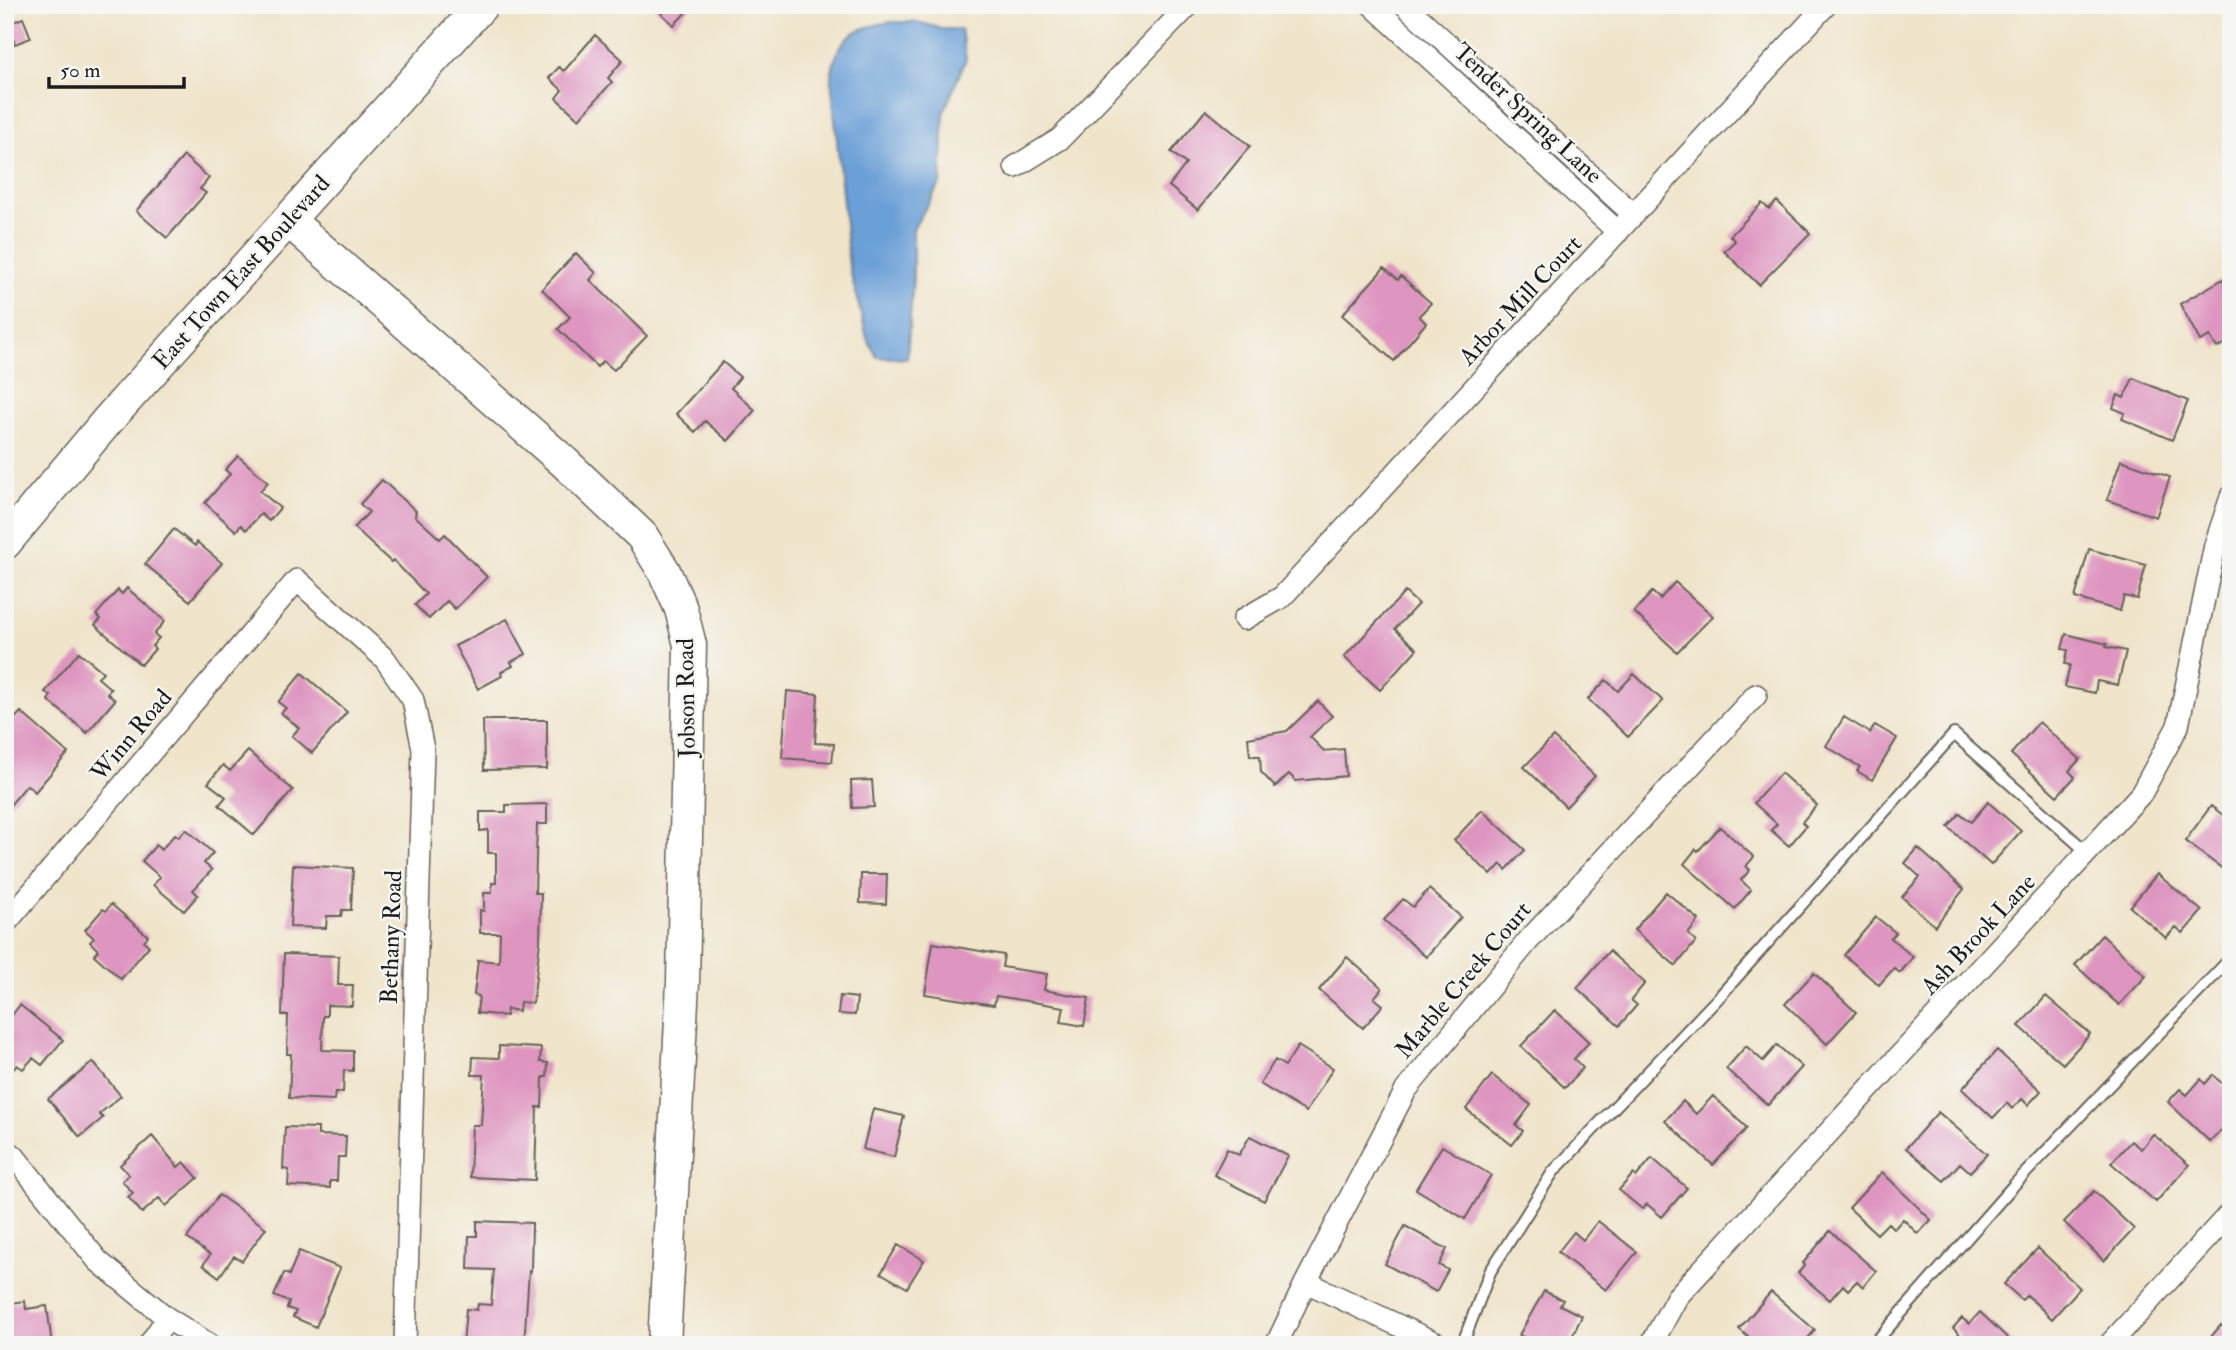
<svg xmlns="http://www.w3.org/2000/svg" width="2236" height="1350" font-family="'IM FELL Double Pica',serif">
	<style>
		.water { fill: #6b9fd7; stroke: #445e7a; stroke-width: 2 }
		.building { fill: #de95c0 }
		.lines { fill: none; stroke-linecap: round; stroke-linejoin: round }
		.lane-casing { stroke: #666259; stroke-width: 14 }
		.street-casing { stroke: #666259; stroke-width: 24 }
		.secondary-casing { stroke: #666259; stroke-width: 35 }
		.lane { stroke: #fff; stroke-width: 10 }
		.street { stroke: #fff; stroke-width: 21 }
		.secondary { stroke: #fff; stroke-width: 32 }
		.labels { text-anchor: middle; stroke-width: 5; stroke-linejoin: round; paint-order: stroke }
		.street-label { font-size: 24px; fill: #1c1c1c; stroke: #f6f6f2 }
	</style>
	<rect width="100%" height="100%" fill="#f6f6f2"/>
	<filter id="ink" filterUnits="userSpaceOnUse"><feTurbulence type="fractalNoise" baseFrequency=".0143" numOctaves="2"/><feDisplacementMap in="SourceGraphic" scale="14" xChannelSelector="R" yChannelSelector="G"/><feConvolveMatrix kernelMatrix="1 2 1 2 8 2 1 2 1" color-interpolation-filters="sRGB"/></filter>
	<filter id="wash" filterUnits="userSpaceOnUse"><feTurbulence type="fractalNoise" baseFrequency=".00686" numOctaves="4" result="noise"/><feDisplacementMap in="SourceGraphic" scale="28" xChannelSelector="R" yChannelSelector="G"/><feGaussianBlur stdDeviation="1.57" result="paint"/><feColorMatrix in="noise" values="0 0 0 0 0 0 0 0 0 0 0 0 0 0 0 0 0 1.4 0 .05"/><feComposite in="paint" operator="in"/></filter>
	<g filter="url(#wash)">
		<rect width="100%" height="100%" fill="#f0e4ca"/>
		<path class="water" d="M890 22H918L943 29H961L966 59 944 112 941 182 913 229V277L907 359 877 357 867 338 849 266 831 78C837 37 851 29 890 22Z"/>
		<g id="blocks">
			<path class="building" d="M652 5H693L674 25Z
				M23 18 31 38 15 44 7 24Z
				M595 35 623 60 608 78 612 82 579 119 556 98 562 90 549 78 559 67 564 71Z
				M1206 110 1250 146 1198 210 1169 186 1186 164 1171 152Z
				M184 156 209 178 200 189 206 193 167 238 136 211Z
				M1777 201 1810 233 1759 285 1724 251 1735 241 1730 236 1762 203 1769 209Z
				M576 253 596 273 590 280 647 336 614 370 603 361 597 367 558 329 570 317 542 289Z
				M1384 268 1398 280 1401 276 1431 303 1419 316 1426 323 1394 361 1342 315Z
				M2223 279 2231 293V340L2217 348 2210 336 2200 341 2180 304Z
				M723 362 740 377 731 388 755 410 728 441 705 421 695 432 676 414Z
				M2133 378 2188 401 2172 440 2122 419 2125 413 2113 408 2118 395 2124 398Z
				M238 456 268 482 260 491 280 508 269 521 261 514 246 530 241 525 236 531 205 503 230 474 225 470Z
				M2121 460 2170 477 2156 517 2107 500Z
				M382 480 416 511 415 516 440 539 445 534 487 577 455 609 447 601 429 619 415 605 426 594 393 560 391 562 354 528 369 512 360 504Z
				M174 529 195 546 197 542 222 563 190 601 145 564Z
				M2089 549 2146 565 2137 599 2124 596 2120 611 2075 598Z
				M1675 582 1713 616 1677 652 1634 612 1652 592 1660 599Z
				M127 588 165 621 154 634 159 638 152 646 155 649 141 665 95 625 101 619 96 615 118 590 122 594Z
				M1405 592 1418 604 1395 629 1417 649 1380 690 1344 657Z
				M507 619 526 654 511 662 513 666 501 672 502 676 478 689 455 646Z
				M2066 634 2107 644 2106 647 2126 651 2118 685 2097 681 2095 693 2065 687 2070 665 2065 664 2068 650 2062 649Z
				M79 652 103 672 98 678 111 689 107 693 115 700 87 733 48 700 51 696 45 692Z
				M302 673 347 712 312 753 292 736 299 728 281 713 286 708 278 702Z
				M1634 674 1663 701 1628 737 1588 699 1606 680 1618 691Z
				M787 691 818 694 815 743 834 744 832 762 782 758Z
				M1318 701 1332 716 1310 737 1324 751 1344 749 1346 776 1296 781 1289 774 1275 787 1261 772 1260 756H1250L1248 738 1287 731Z
				M21 712 68 753 35 792 27 785 5 811V738L12 731 7 727Z
				M1844 717 1870 733 1875 725 1897 738 1872 780 1857 771 1860 767 1826 746Z
				M483 720H547V769L484 770Z
				M2039 722 2080 759 2069 771 2075 777 2057 796 2011 754Z
				M1553 737 1595 776 1566 807 1524 767Z
				M248 751 293 790 254 835 219 805 226 797 208 783 223 765 230 771Z
				M1781 773 1817 805 1802 822 1806 826 1789 846 1771 830 1777 824 1754 803Z
				M872 780 874 807 852 808 851 781Z
				M1988 802 2021 831 1991 865 1948 827 1960 813 1971 822Z
				M547 804V824H537L535 893H541L540 941 533 1003 520 1002 519 1011 507 1009 506 1016 477 1013 479 996 474 995 478 960 499 962 500 933H480V910L484 911V893H492V883H496V853H488V830L480 831V812H506V805Z
				M2211 806 2231 821V875L2185 841Z
				M1482 810 1525 850 1506 870 1501 864 1491 875 1454 840Z
				M1720 827 1754 857 1746 866 1750 870 1741 880 1751 890 1735 909 1684 864 1696 849 1698 851Z
				M186 829 213 853 204 863 212 870 193 890 198 895 184 911 153 885 160 877 142 861 156 845 161 850 175 834 179 837Z
				M1918 848 1964 889 1935 926 1902 897 1920 877 1905 863Z
				M293 865 353 868 351 910H342L341 916H327L326 928 290 927Z
				M861 874H887L886 904 860 903Z
				M2157 874 2202 911 2183 933 2176 927 2166 938 2130 907Z
				M1429 889 1461 917 1426 957 1384 920 1403 899 1413 907Z
				M1666 892 1699 920 1688 934 1696 941 1676 966 1634 930Z
				M111 904 148 936 144 941 149 946 121 979 94 955 98 950 90 942 94 938 85 930 103 909 106 911Z
				M1876 917 1896 933 1891 938 1913 957 1900 973 1894 968 1879 985 1844 955Z
				M2102 935 2146 976 2119 1005 2075 965Z
				M933 943 1004 955 1002 967 1047 974 1044 990 1089 998 1084 1026 1061 1022 1064 1007 996 996 994 1005 925 994Z
				M1609 951 1645 983 1631 1000 1637 1005 1619 1026 1577 988Z
				M284 954 339 956 338 985H353L352 1006 327 1005V1016H323L322 1050 353 1051V1071L344 1070 343 1092H335L334 1100 289 1098 291 1054H287L288 1015H282Z
				M1347 957 1382 988 1374 998 1383 1005 1363 1028 1319 990Z
				M1814 973 1856 1012 1827 1044 1785 1004Z
				M840 996 857 998 855 1015 838 1014Z
				M2046 996 2090 1034 2063 1064 2019 1026Z
				M20 1005 63 1040 42 1065 33 1058 23 1069 17 1065 5 1079V1024Z
				M1555 1010 1589 1042 1574 1059 1583 1068 1565 1088 1521 1046Z
				M1777 1045 1802 1067 1768 1105 1726 1069 1746 1046 1763 1061Z
				M499 1046 541 1048 540 1062 548 1063 547 1077H543L542 1107H537L535 1180 470 1177 472 1125H481L484 1075H472L473 1057 499 1058Z
				M1298 1046 1333 1068 1306 1112 1260 1084 1275 1060 1285 1066Z
				M1997 1050 2041 1091 2028 1105 2022 1099 2012 1109 2007 1103 1993 1118 1962 1089Z
				M93 1062 121 1096 99 1114 103 1118 80 1137 48 1099Z
				M1492 1075 1531 1105 1516 1125 1523 1131 1512 1145 1466 1109Z
				M2213 1075 2231 1092V1120L2210 1142 2168 1102 2180 1089 2187 1095 2201 1079 2205 1084Z
				M1713 1096 1747 1128 1713 1165 1665 1121 1683 1101 1696 1114Z
				M873 1109 904 1116 894 1157 863 1149Z
				M1938 1112 1987 1154 1970 1172 1960 1163 1944 1181 1906 1148Z
				M285 1127 318 1128V1135L346 1136 345 1157H338L337 1181H330V1188L288 1186 289 1170 283 1169Z
				M2153 1134 2189 1165 2156 1202 2111 1163 2131 1141 2141 1149Z
				M152 1136 178 1167 184 1162 198 1178 166 1206 159 1198 142 1213 128 1197 133 1193 122 1181 129 1175 120 1165Z
				M1250 1136 1288 1156 1264 1201 1214 1175 1227 1149 1239 1155Z
				M1442 1146 1491 1175 1465 1219 1416 1189Z
				M1652 1158 1687 1188 1662 1217 1647 1204 1642 1209 1619 1190 1633 1174 1636 1177Z
				M1882 1172 1931 1220 1918 1234 1903 1219 1894 1229 1888 1223 1877 1234 1849 1208Z
				M2094 1191 2134 1229 2104 1261 2064 1222Z
				M219 1195 266 1228 242 1261 234 1256 219 1277 203 1265 210 1255 187 1238Z
				M477 1221 532 1223 531 1271H529L524 1345H463L466 1309 477 1310 478 1304 491 1305 494 1270 468 1269 469 1236H477Z
				M1598 1221 1637 1252 1606 1290 1558 1252 1574 1232 1583 1240Z
				M1405 1226 1447 1249 1439 1265 1448 1270 1436 1292 1385 1264Z
				M1830 1231 1876 1271 1863 1287 1857 1281 1848 1290 1843 1285 1830 1300 1798 1273 1805 1265 1803 1263Z
				M898 1245 924 1260 907 1288 881 1273Z
				M2038 1248 2080 1288 2052 1319 2027 1295 2022 1300 2004 1284Z
				M299 1251 340 1268 316 1327 293 1317 296 1311 287 1308 289 1302 274 1296 284 1273 289 1275Z
				M1544 1291 1563 1300 1560 1305 1582 1316 1568 1345H1540L1519 1335Z
				M1771 1292 1815 1330 1802 1345H1757L1739 1329Z
				M25 1301 26 1309 47 1306 52 1345H5V1304Z
				M1980 1312 2015 1345H1950L1960 1335 1953 1328 1962 1318 1969 1324Z
				M2221 1325 2231 1334V1345H2204Z"/>
		</g>
	</g>
	<g filter="url(#ink)">
		<use href="#blocks" fill-opacity="0" stroke="#666259" stroke-width="2"/>
		<g class="lines">
			<g class="lane-casing">
				<path id="lane" d="M1462 1345 1490 1272 1553 1172 1720 996 1954 734 2088 853
					M1873 1345 2013 1186 2231 958"/>
			</g>
			<g class="street-casing">
				<path id="street" d="M1372 5 1618 232
					M1405 5 1634 215
					M1015 167 1060 139 1189 5
					M1244 619 1282 597 1826 5
					M5 924 297 580 385 659 413 700 423 749 405 1345
					M5 1149 14 1156 98 1261 167 1318 210 1345
					M1306 1282 1440 1345
					M149 1345 167 1318
					M1276 1345 1306 1282 1406 1090 1528 941 1756 695
					M1651 1345 1677 1297 2141 794 2178 726 2215 545 2231 497
					M2109 1345 2231 1212"/>
			</g>
			<g class="secondary-casing">
				<path id="secondary" d="M288 220 563 461 642 536 664 571 681 609 690 645 683 982 664 1345
					M5 543 108 420 482 5"/>
			</g>
			<use href="#lane" class="lane"/>
			<use href="#street" class="street"/>
			<use href="#secondary" class="secondary"/>
		</g>
	</g>
	<g class="labels">
		<g class="street-label">
			<text transform="translate(1528 113) rotate(43)" y="8">Tender Spring Lane</text>
			<text transform="translate(241 272) rotate(-48)" y="8">East Town East Boulevard</text>
			<text transform="translate(1520 300) rotate(-47)" y="8">Arbor Mill Court</text>
			<text transform="translate(686 698) rotate(-91)" y="8">Jobson Road</text>
			<text transform="translate(131 735) rotate(-50)" y="8">Winn Road</text>
			<text transform="translate(1978 934) rotate(-47)" y="8">Ash Brook Lane</text>
			<text transform="translate(391 937) rotate(-88)" y="8">Bethany Road</text>
			<text transform="translate(1463 980) rotate(-50)" y="8">Marble Creek Court</text>
		</g>
	</g>
	<rect width="2236" height="1350" fill="none" stroke="#f6f6f2" stroke-width="28"/>
	<path d="M49 77v10h135v-10" fill="none" stroke="#1c1c1c" stroke-width="3.5"/>
	<text x="60" y="77" font-size="21" fill="#1c1c1c" stroke="#f6f6f2" stroke-width="5" paint-order="stroke">50 m</text>
</svg>
